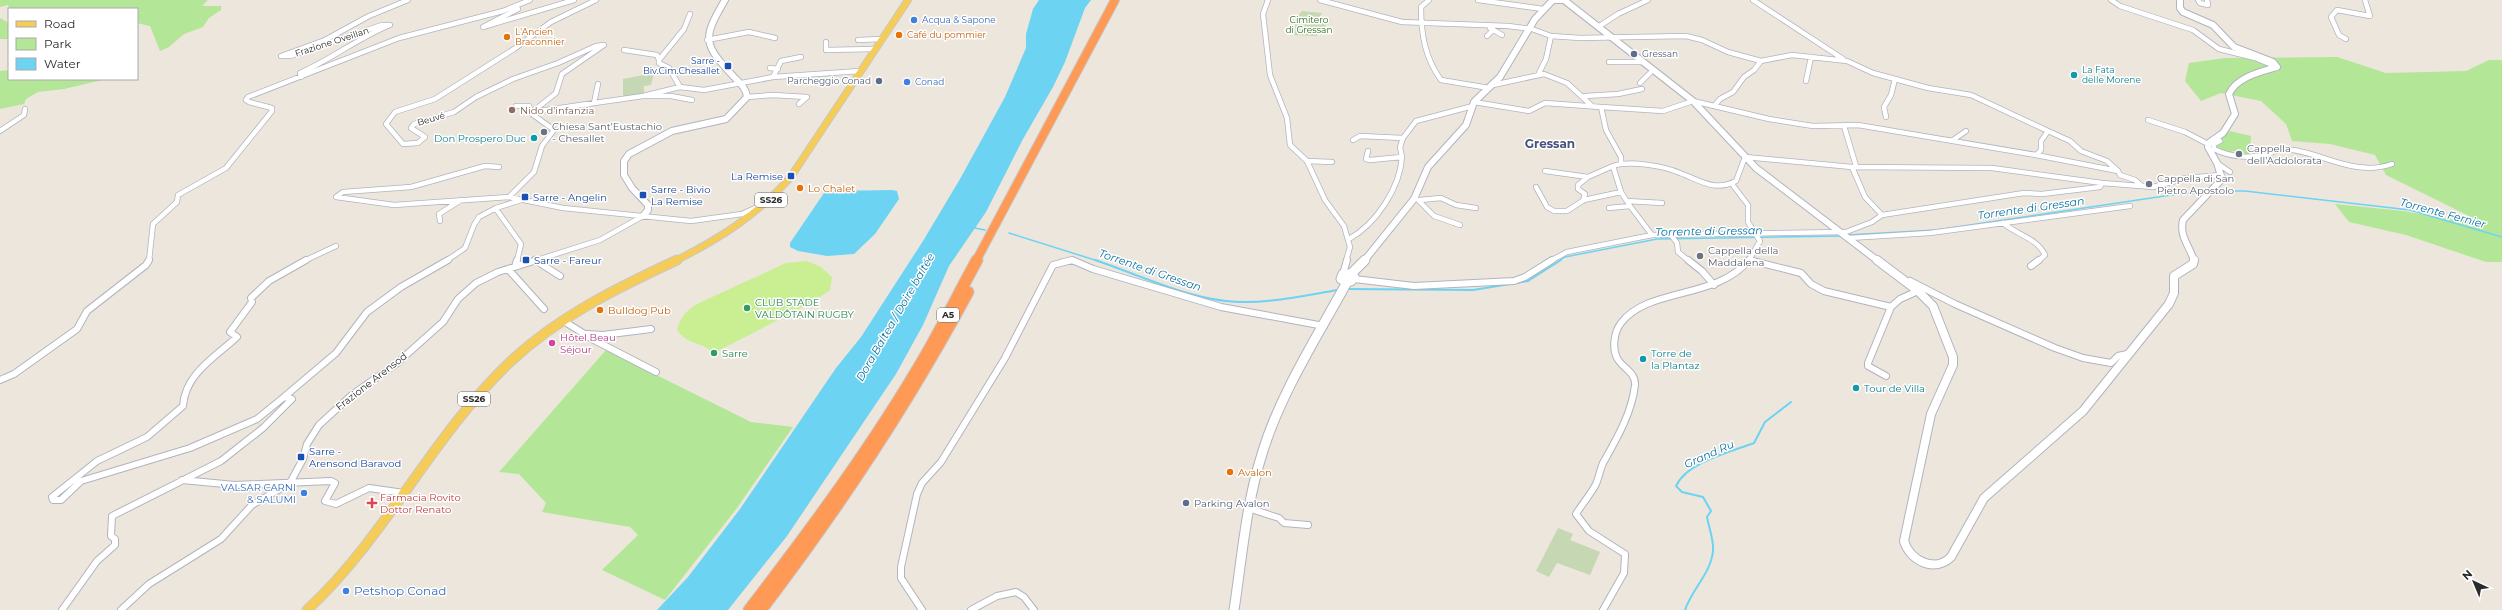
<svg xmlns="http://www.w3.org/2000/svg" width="2502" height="610" font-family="Montserrat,sans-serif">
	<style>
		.green { fill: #b4e697 }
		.cemetery { fill: #c6d8b3 }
		.pitch { fill: #caee92 }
		.water { fill: #6cd3f3 }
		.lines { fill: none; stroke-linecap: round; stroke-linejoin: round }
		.stream-far1 { stroke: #6cd3f3; stroke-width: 1.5 }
		.stream { stroke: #6cd3f3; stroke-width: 2 }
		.minor-far1-casing { stroke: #b1b4bf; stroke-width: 6 }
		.minor-casing { stroke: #b1b4bf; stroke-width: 8 }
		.tertiary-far1-casing { stroke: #b1b4bf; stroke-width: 8 }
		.tertiary-casing { stroke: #b1b4bf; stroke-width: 10 }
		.secondary-far1-casing { stroke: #b1b4bf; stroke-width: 8 }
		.secondary-casing { stroke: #b1b4bf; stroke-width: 11 }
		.primary-far1-casing { stroke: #c8c8c8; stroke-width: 8 }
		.primary-casing { stroke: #c8c8c8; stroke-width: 11 }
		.motorway-far1-casing { stroke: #c8c8c8; stroke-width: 10 }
		.motorway-casing { stroke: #c8c8c8; stroke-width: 13 }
		.minor-far1 { stroke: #fff; stroke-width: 4.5 }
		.minor { stroke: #fff; stroke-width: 6 }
		.tertiary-far1 { stroke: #fff; stroke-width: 6 }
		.tertiary { stroke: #fff; stroke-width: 8 }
		.secondary-far1 { stroke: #fff; stroke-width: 6 }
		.secondary { stroke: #fff; stroke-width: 9 }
		.primary-far1 { stroke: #f6cc59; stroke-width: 6 }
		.primary { stroke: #f6cc59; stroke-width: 9 }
		.motorway-far1 { stroke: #ff9a56; stroke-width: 8 }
		.motorway { stroke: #ff9a56; stroke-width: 11 }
		.shop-dot { fill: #3f7fe0; stroke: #fff; stroke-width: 1.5 }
		.food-dot { fill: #e8710a; stroke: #fff; stroke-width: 1.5 }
		.service-dot { fill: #5c6f8a; stroke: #fff; stroke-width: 1.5 }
		.transit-dot { fill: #1a4fb4; stroke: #fff; stroke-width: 1.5 }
		.culture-dot { fill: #0f9aa8; stroke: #fff; stroke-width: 1.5 }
		.education-dot { fill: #8d6e63; stroke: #fff; stroke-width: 1.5 }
		.worship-dot { fill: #6b7280; stroke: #fff; stroke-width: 1.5 }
		.leisure-dot { fill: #2e9e5b; stroke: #fff; stroke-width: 1.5 }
		.hotel-dot { fill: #d1479c; stroke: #fff; stroke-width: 1.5 }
		.health-dot { fill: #e0444e; stroke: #fff; stroke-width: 1.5 }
		.labels { text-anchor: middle; stroke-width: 3; stroke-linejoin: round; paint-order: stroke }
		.far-shop-label { font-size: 9px; fill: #366cbe; stroke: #fff; text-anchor: start }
		.far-park-label { font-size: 9px; fill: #2b6b18; stroke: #fff }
		.far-food-label { font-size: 9px; fill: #c56008; stroke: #fff; text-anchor: start }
		.far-street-label { font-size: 9px; fill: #2b2b2b; stroke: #fff }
		.far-service-label { font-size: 9px; fill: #4e5e75; stroke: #fff; text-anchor: start }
		.far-transit-label { font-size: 9px; fill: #164399; stroke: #fff; text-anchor: end }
		.far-culture-label { font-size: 9px; fill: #0d838f; stroke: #fff; text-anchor: start }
		.shield { fill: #fff; stroke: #6b6b6b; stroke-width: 1 }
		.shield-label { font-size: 9px; font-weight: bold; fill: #2b2b2b }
		.education-label { font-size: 10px; fill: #785e54; stroke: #fff; text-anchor: start }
		.worship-label { font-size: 10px; fill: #5b616d; stroke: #fff; text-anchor: start }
		.culture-label { font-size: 10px; fill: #0d838f; stroke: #fff; text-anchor: start }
		.transit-label { font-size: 10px; fill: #164399; stroke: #fff; text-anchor: start }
		.food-label { font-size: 10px; fill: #c56008; stroke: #fff; text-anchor: start }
		.leisure-label { font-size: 10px; fill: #27864d; stroke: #fff; text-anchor: start }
		.hotel-label { font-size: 10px; fill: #b23c85; stroke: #fff; text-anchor: start }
		.street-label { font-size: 10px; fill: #2b2b2b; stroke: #fff }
		.shop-label { font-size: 10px; fill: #366cbe; stroke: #fff; text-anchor: end }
		.health-label { font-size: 10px; fill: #be3a42; stroke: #fff; text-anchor: start }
		.service-label { font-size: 10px; fill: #4e5e75; stroke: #fff; text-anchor: start }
		.water-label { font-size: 11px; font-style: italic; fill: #0872a2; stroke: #fff }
		.quarter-label { font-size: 12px; font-weight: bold; fill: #49547e; stroke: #fff }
		.near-shop-label { font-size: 12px; fill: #366cbe; stroke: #fff; text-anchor: start }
	</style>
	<rect width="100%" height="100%" fill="#ede6dd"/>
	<path class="green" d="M0 0H208L202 6H221V10L209 18 203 27 184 34 169 47 160 51 150 26 137 23V9H20L9 8 8 5 0 7Z
		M0 18 9 23V39H0Z
		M2337 57 2386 73 2466 71 2489 60H2502V262H2486L2406 235 2349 222 2335 204 2403 211 2454 220 2473 218 2386 175 2375 155 2330 144 2292 141 2286 124 2261 101 2221 93 2201 101 2185 81 2189 63 2225 58Z
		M9 70V79H107L64 89 38 92 26 99 24 104 0 109V71Z
		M2230 131 2251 136 2250 155C2243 154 2239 151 2232 151L2234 155 2215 146 2223 140 2221 138Z
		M606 350 751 422 793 427 737 508 665 600 602 570 638 535 630 527 542 512 546 503 519 474 499 472Z"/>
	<path class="cemetery" d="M1302 11 1322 13 1319 18 1331 20 1316 36 1294 35 1291 31 1296 25 1291 24Z
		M654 73 651 85 644 86V94L623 98V79Z
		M1558 528 1573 534 1570 540 1600 552 1590 575 1557 563 1549 577 1536 571Z"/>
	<path class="pitch" d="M807 261 821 267 832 277 830 290 813 302 714 353C701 341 689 346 677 330 680 317 686 311 697 304L786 263Z"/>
	<path class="water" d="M1039 0H1091L1085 8 1065 62 1053 87 1023 139 986 212 949 266 923 325 896 374 787 536 728 610H657L688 577 740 509 836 368 861 337 923 241 960 179 1005 97 1026 48V34L1033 9Z
		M892 190 897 191 899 199 875 234 854 254 827 256 798 251 790 247V243L824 193 833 191Z"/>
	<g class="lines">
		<path class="stream-far1" d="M2214 191H2245L2410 210 2502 237
			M975 228 985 230
			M1009 233 1098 261
			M1847 235 1936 230 2178 194 2207 192
			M1559 261 1565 257 1657 239 1842 236"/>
		<path class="stream" d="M1095 260C1137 274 1181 296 1226 301 1263 305 1301 296 1338 290
			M1516 283 1528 281 1561 260
			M1347 289 1473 290 1510 284
			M1685 610C1692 589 1711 573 1713 551 1714 540 1709 528 1707 517L1711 511 1703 497 1682 492 1676 486C1687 462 1730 452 1754 443L1765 422 1791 402"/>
		<g class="minor-far1-casing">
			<path id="minor-far1" d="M1268 0 1263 14 1270 75 1287 118 1290 145 1307 161 1325 200 1344 226 1350 247 1346 261
				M1320 0 1402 22 1508 26 1532 29 1551 36 1580 38 1686 36 1702 40 1728 52 1761 61
				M1429 0 1421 7C1421 34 1425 58 1441 80L1489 88
				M1478 0 1543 9
				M1753 0 1843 59
				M2111 0 2120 6 2193 30 2219 49 2255 58 2277 67
				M2198 0 2200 3 2208 5 2207 0
				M518 9 483 27 574 0
				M1598 27 1618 14 1648 0
				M1490 28 1502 35
				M1487 36 1493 30
				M2346 39 2339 35 2331 17 2337 10 2370 16 2365 0
				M707 40 749 32 775 38
				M858 40 882 39
				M826 42V50L875 49
				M624 50 657 55 659 60
				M1609 62H1643
				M770 68 778 69
				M1539 73 1546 59 1551 36
				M301 77 300 73C332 59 358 38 390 25H382L290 56H281L325 40 369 16 408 0
				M773 77 781 61 801 57
				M1806 81 1811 57
				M1640 83 1653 70
				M1493 85 1544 74 1567 83 1591 105
				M680 87 669 68 659 63V60L684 29 690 14
				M645 96H671L692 100
				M1585 96 1618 94 1642 89
				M747 97 773 95 807 97 799 104
				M1474 102 1529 111 1545 103 1601 107
				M594 103 598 84
				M1715 105 1720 99 1733 92 1744 77 1754 70 1761 61 1792 55 1847 61 1873 73 1928 88 1971 95 2048 131
				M532 112 556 93 562 74 604 45 596 46 558 63 513 79 476 97 454 112 414 124 411 128 425 137 418 143 403 144 386 124 395 112 435 99 514 49 551 22 596 0
				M532 112 643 96 680 87 704 90 773 77 860 71
				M1886 117 1884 107 1891 95 1895 79
				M2148 120 2185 132 2208 144
				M1844 126 1856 166
				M0 131 24 115 25 109
				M2048 131 2070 141 2081 151 2107 161 2118 171 2036 155 2041 150V141Z
				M2217 139 2220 141 2214 144V149C2230 157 2250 159 2268 154 2272 153 2277 149 2282 149 2320 150 2353 178 2392 164
				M1353 140 1360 136 1403 138
				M1953 140 1966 131
				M1368 151 1366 159 1370 160 1402 157 1400 147 1403 138 1416 121 1473 106
				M1307 161 1332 162
				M1621 163V157L1606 130 1601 107 1663 111 1693 101 1769 119 1813 126 1858 125 2036 155
				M2217 163 2230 172
				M499 167 485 166 411 187 343 192 336 197 394 205 509 197 563 208 691 221 742 214 755 208
				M1852 167 1865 197 1882 215
				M1545 171 1588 177
				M2118 171 2120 175 2135 180 2142 186
				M1732 184 1748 205V222L1760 241 1749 260
				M1536 187 1547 207 1554 211H1567L1584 200 1621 192
				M509 197 534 172 542 146 554 130 532 114 529 106H516
				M1418 200 1434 216 1460 225
				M1420 200 1441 198 1456 205 1476 208
				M1583 201 1585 194 1578 189V185L1588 177 1613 166
				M1627 201 1662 203
				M1630 206 1621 192 1613 166C1629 160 1664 166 1680 173 1701 181 1715 192 1736 181L1745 157 1852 167 1992 168 2102 183
				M1609 208 1630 206 1652 235
				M496 209 521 244 517 261
				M440 221 439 214 461 200
				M2003 223C2017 235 2037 238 2045 255L2038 261
				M1671 235 1677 243 1678 252 1689 261
				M1849 238 1930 233 2130 206
				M1349 239C1376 224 1400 188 1402 157
				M149 261 153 224 177 202 178 195 226 168 272 111V108L249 102 246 100 248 97 399 38 503 11 530 0
				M304 261 336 246
				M446 261 465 248 474 225 479 217 496 208 521 200
				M534 261 600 240 643 216
				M1063 261H1074
				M1550 261 1567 252 1652 235 1846 232 1872 222 1882 215 2024 193 2042 194 2100 187 2102 183 2153 187 2186 178 2221 175
				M1748 261H1752"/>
		</g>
		<g class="minor-casing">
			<path id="minor" d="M535 260 560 276
				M1688 260 1702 271 1714 285
				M2031 266 2039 260
				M515 267 517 260
				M508 269 544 309
				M1343 274 1347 260
				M1354 279 1414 286 1514 281 1525 277 1552 260
				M1910 281 1955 304 2055 348 2083 358 2111 363 2118 356 2127 354
				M1891 307 1900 299 1918 291
				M562 320 594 340 656 372
				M587 334 603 335 651 329
				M0 380 14 374 77 329 87 311 146 265 149 260
				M284 397 257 419 190 448 81 481 61 500H53L52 497 97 461 147 437 183 406C185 374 215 357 237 337L230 332 252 302 251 298 269 281 306 260
				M182 480 235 485 331 481 335 483 325 501 336 504 369 488 404 493
				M1251 509 1279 518 1284 523 1308 525
				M62 610 97 561 115 545V539L111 536 112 516 221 461 263 428 292 399 284 397 336 353 367 312 401 287 448 260
				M121 610 149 584 221 539 252 505 290 483 303 459 307 444 319 425 353 394 396 364 443 322 458 299 476 283 498 272 537 260
				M922 610 901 578V567L917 494 922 483 941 462 1005 358 1053 265 1072 260 1093 269 1221 307 1324 326
				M971 610 997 596 1016 592 1024 597 1034 610
				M1603 610 1624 573 1625 554 1589 531 1576 514C1582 504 1591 494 1596 484 1599 477 1600 470 1603 463 1616 440 1632 413 1635 385 1636 372 1622 368 1617 358 1612 348 1614 332 1621 323 1648 287 1716 300 1749 260L1801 273 1811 284 1824 291 1891 307 1868 363V366L1886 376"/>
		</g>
		<g class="tertiary-far1-casing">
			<path id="tertiary-far1" d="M1564 0 1693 101 1756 168 1878 261
				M2180 0V8L2183 12 2213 25 2234 47 2273 62 2277 67C2260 72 2237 77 2229 94L2235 114 2223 133 2210 142 2208 147 2217 163 2222 179 2183 220C2179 237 2190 246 2194 261
				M643 216 648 210V205L632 188 624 175V161L629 154 672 131 726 119 747 97C746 88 740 83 734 77 703 44 702 39 725 0"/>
		</g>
		<g class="tertiary-casing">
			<path id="tertiary" d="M1877 260 1918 291 1933 306 1953 357V365L1931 414 1904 541C1910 561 1935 573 1951 557L1984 498 2083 411 2169 304 2174 293V276L2193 264 2194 260"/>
		</g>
		<g class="secondary-far1-casing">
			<path id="secondary-far1" d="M1553 0H1563
				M1364 261 1414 199 1428 167 1466 125 1474 102 1500 77 1535 19 1553 0"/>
		</g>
		<g class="secondary-casing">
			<path id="secondary" d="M1343 274H1351L1354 277 1351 281 1341 279Z
				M1351 274 1365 260
				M1234 610C1242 558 1246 504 1262 454 1280 394 1317 337 1347 282"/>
		</g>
		<g class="primary-far1-casing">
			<path id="primary-far1" d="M675 261C719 239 757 215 790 178L908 0"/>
		</g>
		<g class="primary-casing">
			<path id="primary" d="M307 610C386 537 432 436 510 362 559 316 617 288 677 260"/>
		</g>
		<g class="motorway-far1-casing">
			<path id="motorway-far1" d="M976 261 1115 0"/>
		</g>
		<g class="motorway-casing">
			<path id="motorway" d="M749 610C812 528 875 443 927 353 944 323 960 291 977 260
				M761 610C838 509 908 404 968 292"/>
		</g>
		<use href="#minor-far1" class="minor-far1"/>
		<use href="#minor" class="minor"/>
		<use href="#tertiary-far1" class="tertiary-far1"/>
		<use href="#tertiary" class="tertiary"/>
		<use href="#secondary-far1" class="secondary-far1"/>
		<use href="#secondary" class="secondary"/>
		<use href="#primary-far1" class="primary-far1"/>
		<use href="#primary" class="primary"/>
		<use href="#motorway-far1" class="motorway-far1"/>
		<use href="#motorway" class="motorway"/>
	</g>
	<g class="shop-dot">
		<circle cx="914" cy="20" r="4"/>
		<circle cx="907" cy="82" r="4"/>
		<circle cx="304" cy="493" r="4"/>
		<circle cx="346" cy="591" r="4"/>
	</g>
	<g class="food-dot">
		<circle cx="899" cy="35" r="4"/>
		<circle cx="507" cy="37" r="4"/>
		<circle cx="800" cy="188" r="4"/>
		<circle cx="600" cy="310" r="4"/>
		<circle cx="1230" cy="472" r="4"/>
	</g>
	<g class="service-dot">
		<circle cx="1634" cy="54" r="4"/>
		<circle cx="879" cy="81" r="4"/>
		<circle cx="1186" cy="503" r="4"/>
	</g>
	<g class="transit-dot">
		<rect x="724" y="62" width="8" height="8" rx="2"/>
		<rect x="787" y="172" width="8" height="8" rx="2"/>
		<rect x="639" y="191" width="8" height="8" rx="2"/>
		<rect x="521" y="193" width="8" height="8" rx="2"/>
		<rect x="522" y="256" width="8" height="8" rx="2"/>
		<rect x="297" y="453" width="8" height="8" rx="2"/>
	</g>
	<g class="culture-dot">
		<circle cx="2074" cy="75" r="4"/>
		<circle cx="534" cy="138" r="4"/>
		<circle cx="1643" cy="359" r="4"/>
		<circle cx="1856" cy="388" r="4"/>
	</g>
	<circle class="education-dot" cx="512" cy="110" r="4"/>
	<g class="worship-dot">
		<circle cx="544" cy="132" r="4"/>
		<circle cx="2239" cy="154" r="4"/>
		<circle cx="2149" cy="184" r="4"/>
		<circle cx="1700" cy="256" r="4"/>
	</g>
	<g class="leisure-dot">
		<circle cx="747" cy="308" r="4"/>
		<circle cx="714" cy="353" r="4"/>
	</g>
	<circle class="hotel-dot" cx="552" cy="343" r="4"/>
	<path class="health-dot" d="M370 497h4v4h4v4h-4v4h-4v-4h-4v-4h4z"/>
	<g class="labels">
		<g class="far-shop-label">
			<text x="922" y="23">Acqua &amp; Sapone</text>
			<text x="915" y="85">Conad</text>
		</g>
		<g class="far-park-label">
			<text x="1309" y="23">Cimitero<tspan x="1309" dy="10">di Gressan</tspan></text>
		</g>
		<g class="far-food-label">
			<text x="515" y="35">L'Ancien<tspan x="515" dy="10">Braconnier</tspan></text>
			<text x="907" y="38">Café du pommier</text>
		</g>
		<g class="far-street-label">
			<text transform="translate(332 42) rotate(-18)" y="3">Frazione Oveillan</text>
			<text transform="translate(431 119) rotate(-16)" y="3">Beuvé</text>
		</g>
		<g class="far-service-label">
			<text x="1642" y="57">Gressan</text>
			<text x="871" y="84" text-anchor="end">Parcheggio Conad</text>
		</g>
		<g class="far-transit-label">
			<text x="720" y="64">Sarre -<tspan x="720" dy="10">Biv.Cim.Chesallet</tspan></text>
		</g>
		<g class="far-culture-label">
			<text x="2082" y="73">La Fata<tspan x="2082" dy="10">delle Morene</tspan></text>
		</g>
		<g class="shield">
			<rect x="755" y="193" width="32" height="14" rx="3"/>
			<rect x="937" y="308" width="22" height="14" rx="3"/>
			<rect x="458" y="392" width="32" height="14" rx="3"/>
		</g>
		<g class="shield-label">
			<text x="771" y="203">SS26</text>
			<text x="948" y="318">A5</text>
			<text x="474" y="402">SS26</text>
		</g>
		<g class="education-label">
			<text x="520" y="114">Nido d'infanzia</text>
		</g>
		<g class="worship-label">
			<text x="552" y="130">Chiesa Sant'Eustachio<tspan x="552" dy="12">- Chesallet</tspan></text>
			<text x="2247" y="152">Cappella<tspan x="2247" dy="12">dell'Addolorata</tspan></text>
			<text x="2157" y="182">Cappella di San<tspan x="2157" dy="12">Pietro Apostolo</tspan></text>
			<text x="1708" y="254">Cappella della<tspan x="1708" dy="12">Maddalena</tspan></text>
		</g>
		<g class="culture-label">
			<text x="526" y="142" text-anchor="end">Don Prospero Duc</text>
			<text x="1651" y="357">Torre de<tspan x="1651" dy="12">la Plantaz</tspan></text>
			<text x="1864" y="392">Tour de Villa</text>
		</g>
		<g class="transit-label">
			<text x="783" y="180" text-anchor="end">La Remise</text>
			<text x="651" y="193">Sarre - Bivio<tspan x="651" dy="12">La Remise</tspan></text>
			<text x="533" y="201">Sarre - Angelin</text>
			<text x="534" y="264">Sarre - Fareur</text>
			<text x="309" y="455">Sarre -<tspan x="309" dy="12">Arensond Baravod</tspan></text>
		</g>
		<g class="food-label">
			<text x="808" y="192">Lo Chalet</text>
			<text x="608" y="314">Bulldog Pub</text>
			<text x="1238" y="476">Avalon</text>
		</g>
		<g class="leisure-label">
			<text x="755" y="306">CLUB STADE<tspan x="755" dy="12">VALDÔTAIN RUGBY</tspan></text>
			<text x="722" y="357">Sarre</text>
		</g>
		<g class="hotel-label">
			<text x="560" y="341">Hôtel Beau<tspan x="560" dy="12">Séjour</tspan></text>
		</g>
		<g class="street-label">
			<text transform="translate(371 381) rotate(-38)" y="4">Frazione Arensod</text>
		</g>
		<g class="shop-label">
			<text x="296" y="491">VALSAR CARNI<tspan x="296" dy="12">&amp; SALUMI</tspan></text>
		</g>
		<g class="health-label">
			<text x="380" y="501">Farmacia Rovito<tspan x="380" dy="12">Dottor Renato</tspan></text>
		</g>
		<g class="service-label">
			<text x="1194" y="507">Parking Avalon</text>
		</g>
		<g class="water-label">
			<text transform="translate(2031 208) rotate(-8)" y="4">Torrente di Gressan</text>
			<text transform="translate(2443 213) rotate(15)" y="4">Torrente Fernier</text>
			<text transform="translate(1709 231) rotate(-1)" y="4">Torrente di Gressan</text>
			<text transform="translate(1150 270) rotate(19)" y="4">Torrente di Gressan</text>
			<text transform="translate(895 317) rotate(-60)" y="4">Dora Baltea / Doire baltée</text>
			<text transform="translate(1709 454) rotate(-24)" y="4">Grand Ru</text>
		</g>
		<g class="quarter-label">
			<text x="1550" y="148">Gressan</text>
		</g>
		<g class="near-shop-label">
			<text x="354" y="595">Petshop Conad</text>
		</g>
	</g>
	<rect x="8" y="8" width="130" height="72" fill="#ffffff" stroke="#aaaaaa"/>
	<rect x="16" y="21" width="20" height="6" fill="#f6cc59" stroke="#aaaaaa"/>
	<text x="44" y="28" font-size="12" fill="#2b2b2b">Road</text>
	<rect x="16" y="38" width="20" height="12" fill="#b4e697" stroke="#aaaaaa"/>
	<text x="44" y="48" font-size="12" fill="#2b2b2b">Park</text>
	<rect x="16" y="58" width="20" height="12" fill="#6cd3f3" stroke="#aaaaaa"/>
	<text x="44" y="68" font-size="12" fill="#2b2b2b">Water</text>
	<g transform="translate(2474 582) rotate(316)" stroke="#ffffff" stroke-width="3" paint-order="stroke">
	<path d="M0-3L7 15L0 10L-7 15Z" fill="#2b2b2b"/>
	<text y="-6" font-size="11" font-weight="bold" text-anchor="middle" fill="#2b2b2b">N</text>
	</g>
</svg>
